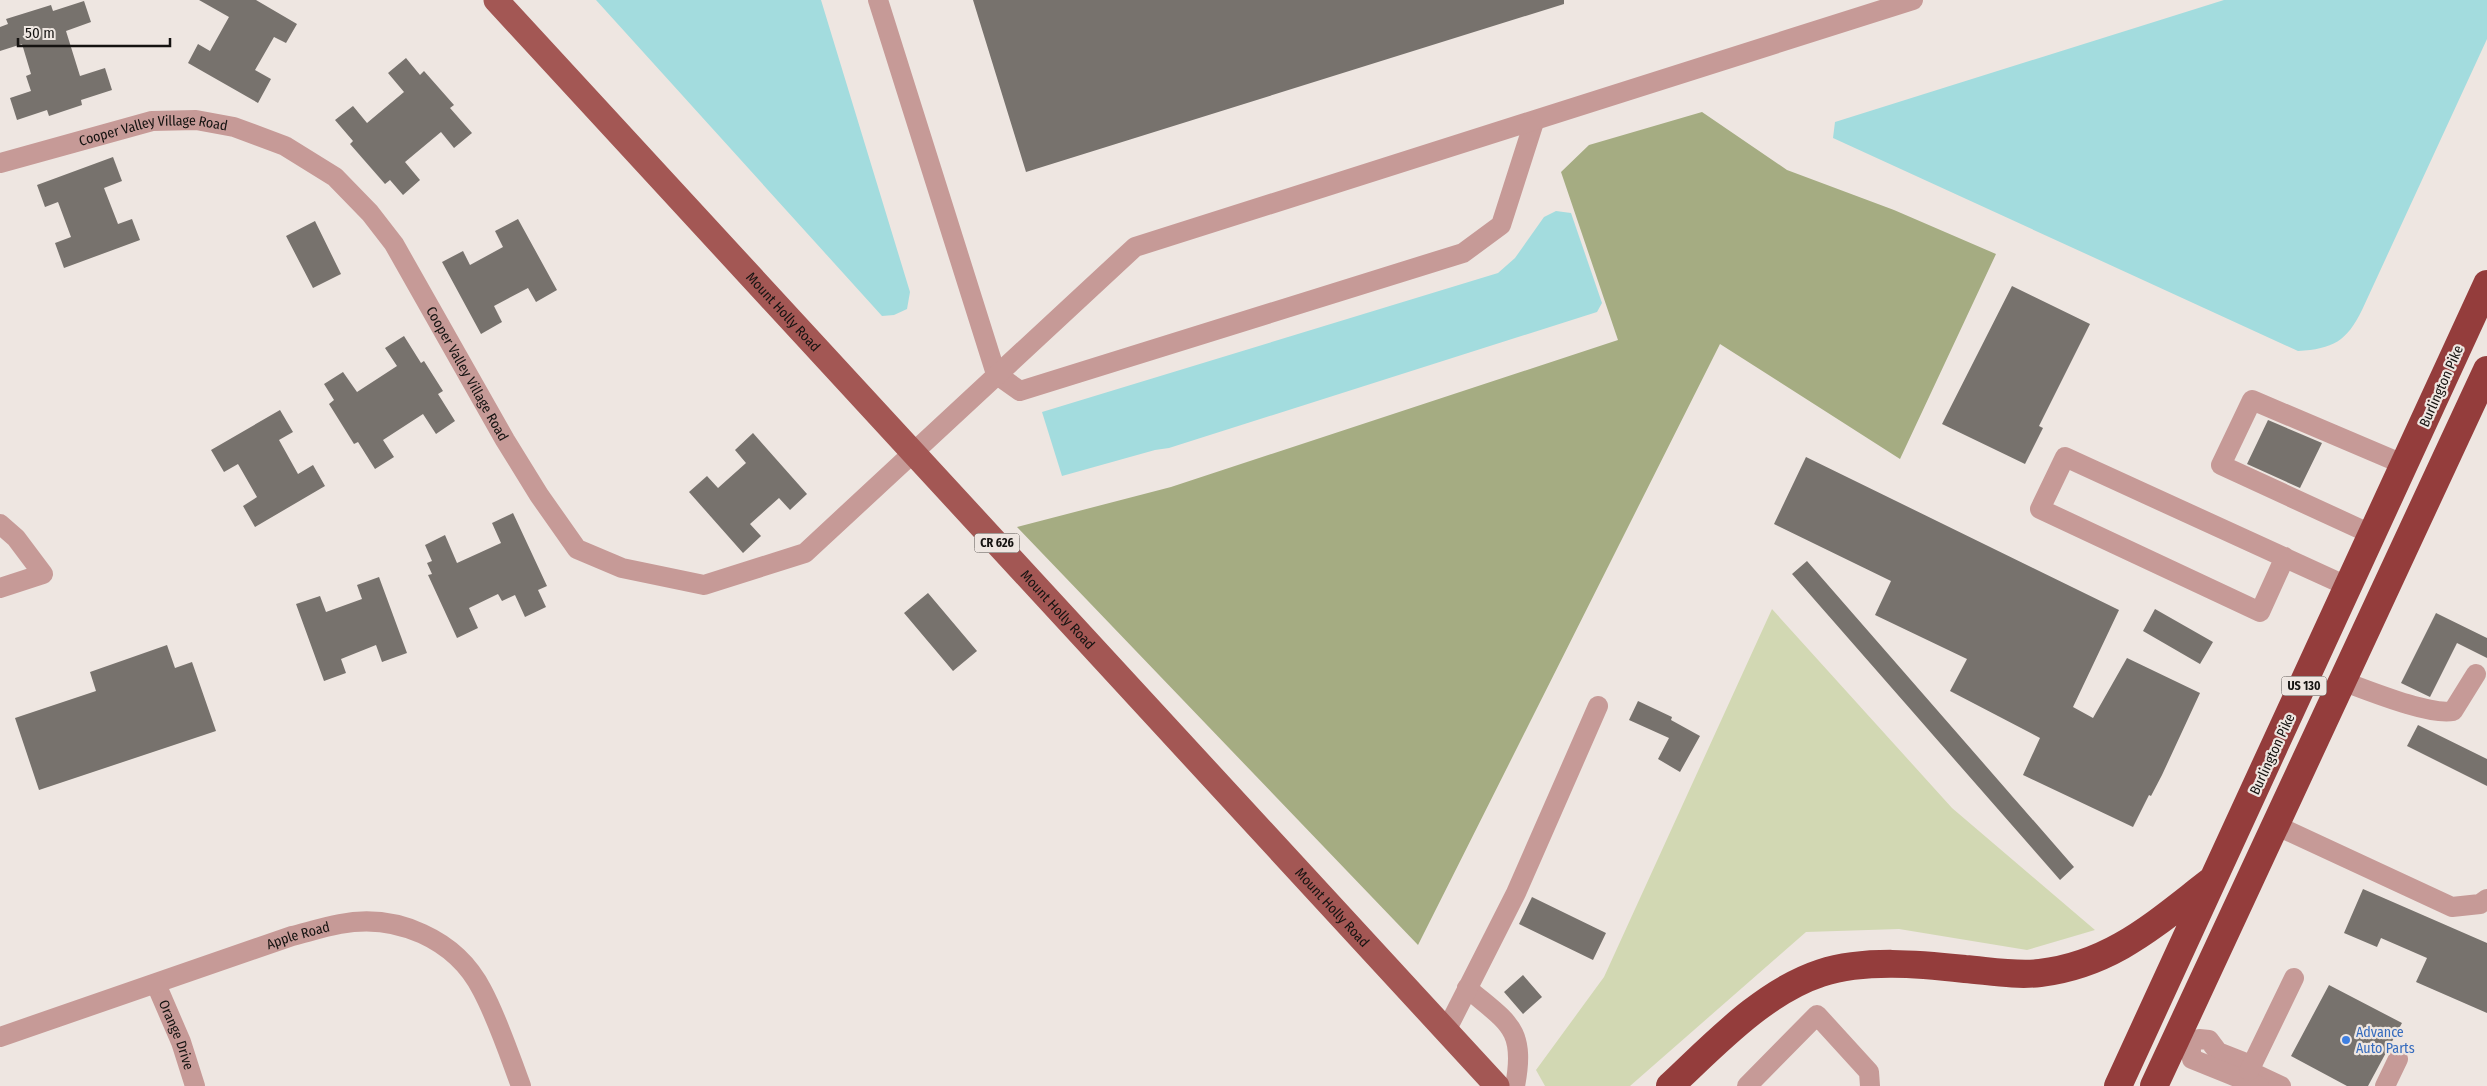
<svg xmlns="http://www.w3.org/2000/svg" width="2487" height="1086" font-family="'Fira Sans Condensed',sans-serif">
	<style>
		.green { fill: #d2d8b3 }
		.forest { fill: #a5ac82 }
		.water { fill: #a3dcde }
		.building { fill: #77726d }
		.lines { fill: none; stroke-linecap: round; stroke-linejoin: round }
		.minor { stroke: #c69a97; stroke-width: 20 }
		.major { stroke: #a35754; stroke-width: 25 }
		.highway { stroke: #943d3c; stroke-width: 28 }
		.shop-dot { fill: #3f7fe0; stroke: #eee6e1; stroke-width: 2 }
		.labels { text-anchor: middle; stroke-width: 4.5; stroke-linejoin: round; paint-order: stroke }
		.shield { fill: #eee6e1; stroke: #56524f; stroke-width: 1 }
		.shield-label { font-size: 12px; font-weight: bold; fill: #151311 }
		.street-label { font-size: 14px; fill: #151311; stroke: #eee6e1 }
		.shop-label { font-size: 14px; fill: #366cbe; stroke: #eee6e1; text-anchor: start }
	</style>
	<rect width="100%" height="100%" fill="#eee6e1"/>
	<path class="green" d="M1772 609 1952 808 2095 930 2027 950 1899 929 1806 932 1630 1086H1545L1536 1070 1604 977Z"/>
	<path class="forest" d="M1702 112 1787 170 1894 210 1996 254 1900 459 1720 344 1418 945 1017 527 1171 487 1618 340 1561 172 1589 145Z"/>
	<path class="water" d="M596 0H821L910 292 907 309 894 315 882 316Z
		M2224 0H2487V39L2362 310C2347 341 2333 349 2298 351L1833 138 1835 122Z
		M1556 211 1571 213 1602 303 1597 312 1169 448 1155 450 1062 476 1042 412 1498 273 1515 258 1544 217Z"/>
	<path class="building" d="M199 0H256L297 24 286 43 274 37 255 70 271 79 258 103 188 63 198 44 210 51 229 17Z
		M973 0H1564V4L1026 172Z
		M84 1 91 22 66 31 80 76 105 68 112 90 81 100 82 105 49 116 47 110 17 120 10 98 31 91 26 76 31 74 22 44 0 51V27L8 24 6 19 51 5 53 11Z
		M406 58 420 75 424 71 454 105 450 108 472 133 454 148 441 132 405 162 420 180 403 195 390 180 385 184 350 144 353 141 335 120 353 106 367 123 404 92 388 73Z
		M113 157 122 181 104 188 118 224 132 219 140 240 64 268 55 243 71 237 58 202 45 207 37 185Z
		M518 219 557 290 536 302 528 288 494 306 502 322 481 334 442 262 463 251 470 265 503 247 495 231Z
		M315 221 341 274 313 288 286 236Z
		M2012 286 2090 324 2039 426 2043 428 2025 464 1942 424Z
		M404 336 421 363 424 361 443 391 438 394 455 421 436 434 423 414 383 440 394 457 375 469 358 442 354 444 329 404 334 400 324 384 343 372 357 392 397 366 385 348Z
		M280 410 293 432 279 440 298 474 313 465 325 486 255 527 243 506 257 497 238 464 224 472 211 450Z
		M2268 420 2322 443 2300 488 2247 464Z
		M753 433 807 494 790 510 779 498 750 524 761 536 743 553 689 492 707 476 718 488 746 463 735 450Z
		M1806 457 2119 610 2073 707 2093 718 2127 658 2200 693 2162 775 2151 796 2149 795 2133 827 2023 775 2040 738 1950 691 1967 659 1875 615 1891 581 1774 524Z
		M513 513 547 586 538 590 546 607 525 617 515 595 502 601 498 594 469 608 478 628 457 638 428 575 432 574 427 563 432 561 425 545 445 535 457 563 501 543 492 523Z
		M1807 561 2074 867 2060 880 1792 574Z
		M379 577 407 653 382 662 376 645 341 659 346 673 324 681 296 604 320 596 326 612 362 599 357 585Z
		M928 593 977 651 953 671 904 613Z
		M2155 609 2213 642 2200 664 2143 631Z
		M2436 613 2487 638V658L2457 643 2430 697 2401 683Z
		M167 645 175 668 192 662 216 731 39 790 15 718 96 691 90 672Z
		M1638 701 1672 717 1671 720 1700 736 1680 772 1658 759 1669 738 1629 720Z
		M2418 725 2487 759V786L2407 746Z
		M2363 889 2487 943V1013L2416 982 2427 958 2381 938 2377 947 2344 933Z
		M1532 897 1606 933 1593 960 1519 924Z
		M1523 975 1542 997 1523 1014 1504 992Z
		M2329 985 2402 1023 2368 1086H2347L2291 1056Z"/>
	<g class="lines">
		<g class="minor">
			<path d="M878 0 996 374 1020 391 1463 253 1501 225 1534 122"/>
			<path id="s1" d="M0 163 152 121 196 120 234 127 285 146 335 177 370 213 394 244 505 440 539 495 577 549 622 568 704 585 805 553 1135 247 1913 0"/>
			<path d="M0 524 16 538 43 574 0 588"/>
			<path d="M2373 535 2221 465 2252 400 2405 465"/>
			<path d="M2285 557 2260 612 2040 509 2065 457 2349 587"/>
			<path d="M2342 681C2367 690 2430 716 2453 711L2476 674"/>
			<path d="M2275 825 2452 907 2480 904 2487 899"/>
			<path id="s2" d="M156 984 181 1042 195 1086"/>
			<path d="M1467 988C1508 1023 1526 1028 1515 1086"/>
			<path d="M1446 1031 1516 893 1598 706"/>
			<path id="s3" d="M0 1037 292 936C308 932 324 927 340 924 396 913 456 939 482 990 498 1020 509 1054 521 1086"/>
			<path d="M2190 1045 2199 1039 2209 1040 2218 1052 2246 1063 2249 1071 2281 1086"/>
			<path d="M2190 1045 2192 1059 2259 1086"/>
			<path d="M2249 1071 2294 978"/>
			<path d="M1747 1086 1817 1015 1869 1072 1870 1086"/>
			<path d="M2385 1086 2398 1059"/>
		</g>
		<path class="major" id="s4" d="M496 0 1497 1086"/>
		<path class="highway" d="M1670 1086C1714 1045 1763 992 1821 973 1865 959 1919 964 1965 969 1989 971 2016 976 2040 973 2113 964 2156 923 2211 881
			M2118 1086 2487 284
			M2154 1086 2487 370"/>
	</g>
	<circle class="shop-dot" cx="2346" cy="1040" r="5"/>
	<g class="labels">
		<g class="shield">
			<rect x="974.5" y="533.5" width="45" height="19" rx="4"/>
			<rect x="2281.5" y="676.5" width="45" height="19" rx="4"/>
		</g>
		<g class="shield-label">
			<text x="997" y="547">CR 626</text>
			<text x="2304" y="690">US 130</text>
		</g>
		<g class="street-label">
			<text dy="5" stroke="none"><textPath href="#s1" startOffset="158">Cooper Valley Village Road</textPath></text>
			<text dy="5" stroke="none"><textPath href="#s4" startOffset="424">Mount Holly Road</textPath></text>
			<text dy="5" stroke="none"><textPath href="#s1" startOffset="592">Cooper Valley Village Road</textPath></text>
			<text transform="translate(2441 386) rotate(-66)" y="5">Burlington Pike</text>
			<text dy="5" stroke="none"><textPath href="#s4" startOffset="829">Mount Holly Road</textPath></text>
			<text transform="translate(2272 754) rotate(-65)" y="5">Burlington Pike</text>
			<text dy="5" stroke="none"><textPath href="#s4" startOffset="1234">Mount Holly Road</textPath></text>
			<text dy="5" stroke="none"><textPath href="#s3" startOffset="315">Apple Road</textPath></text>
			<text dy="5" stroke="none"><textPath href="#s2" startOffset="55">Orange Drive</textPath></text>
		</g>
		<g class="shop-label">
			<text x="2356" y="1037">Advance<tspan x="2356" dy="16">Auto Parts</tspan></text>
		</g>
	</g>
	<path d="M18 38v8h152v-8" fill="none" stroke="#151311" stroke-width="2.5"/>
	<text x="25" y="38" font-size="15" fill="#151311" stroke="#eee6e1" stroke-width="4" paint-order="stroke">50 m</text>
</svg>
